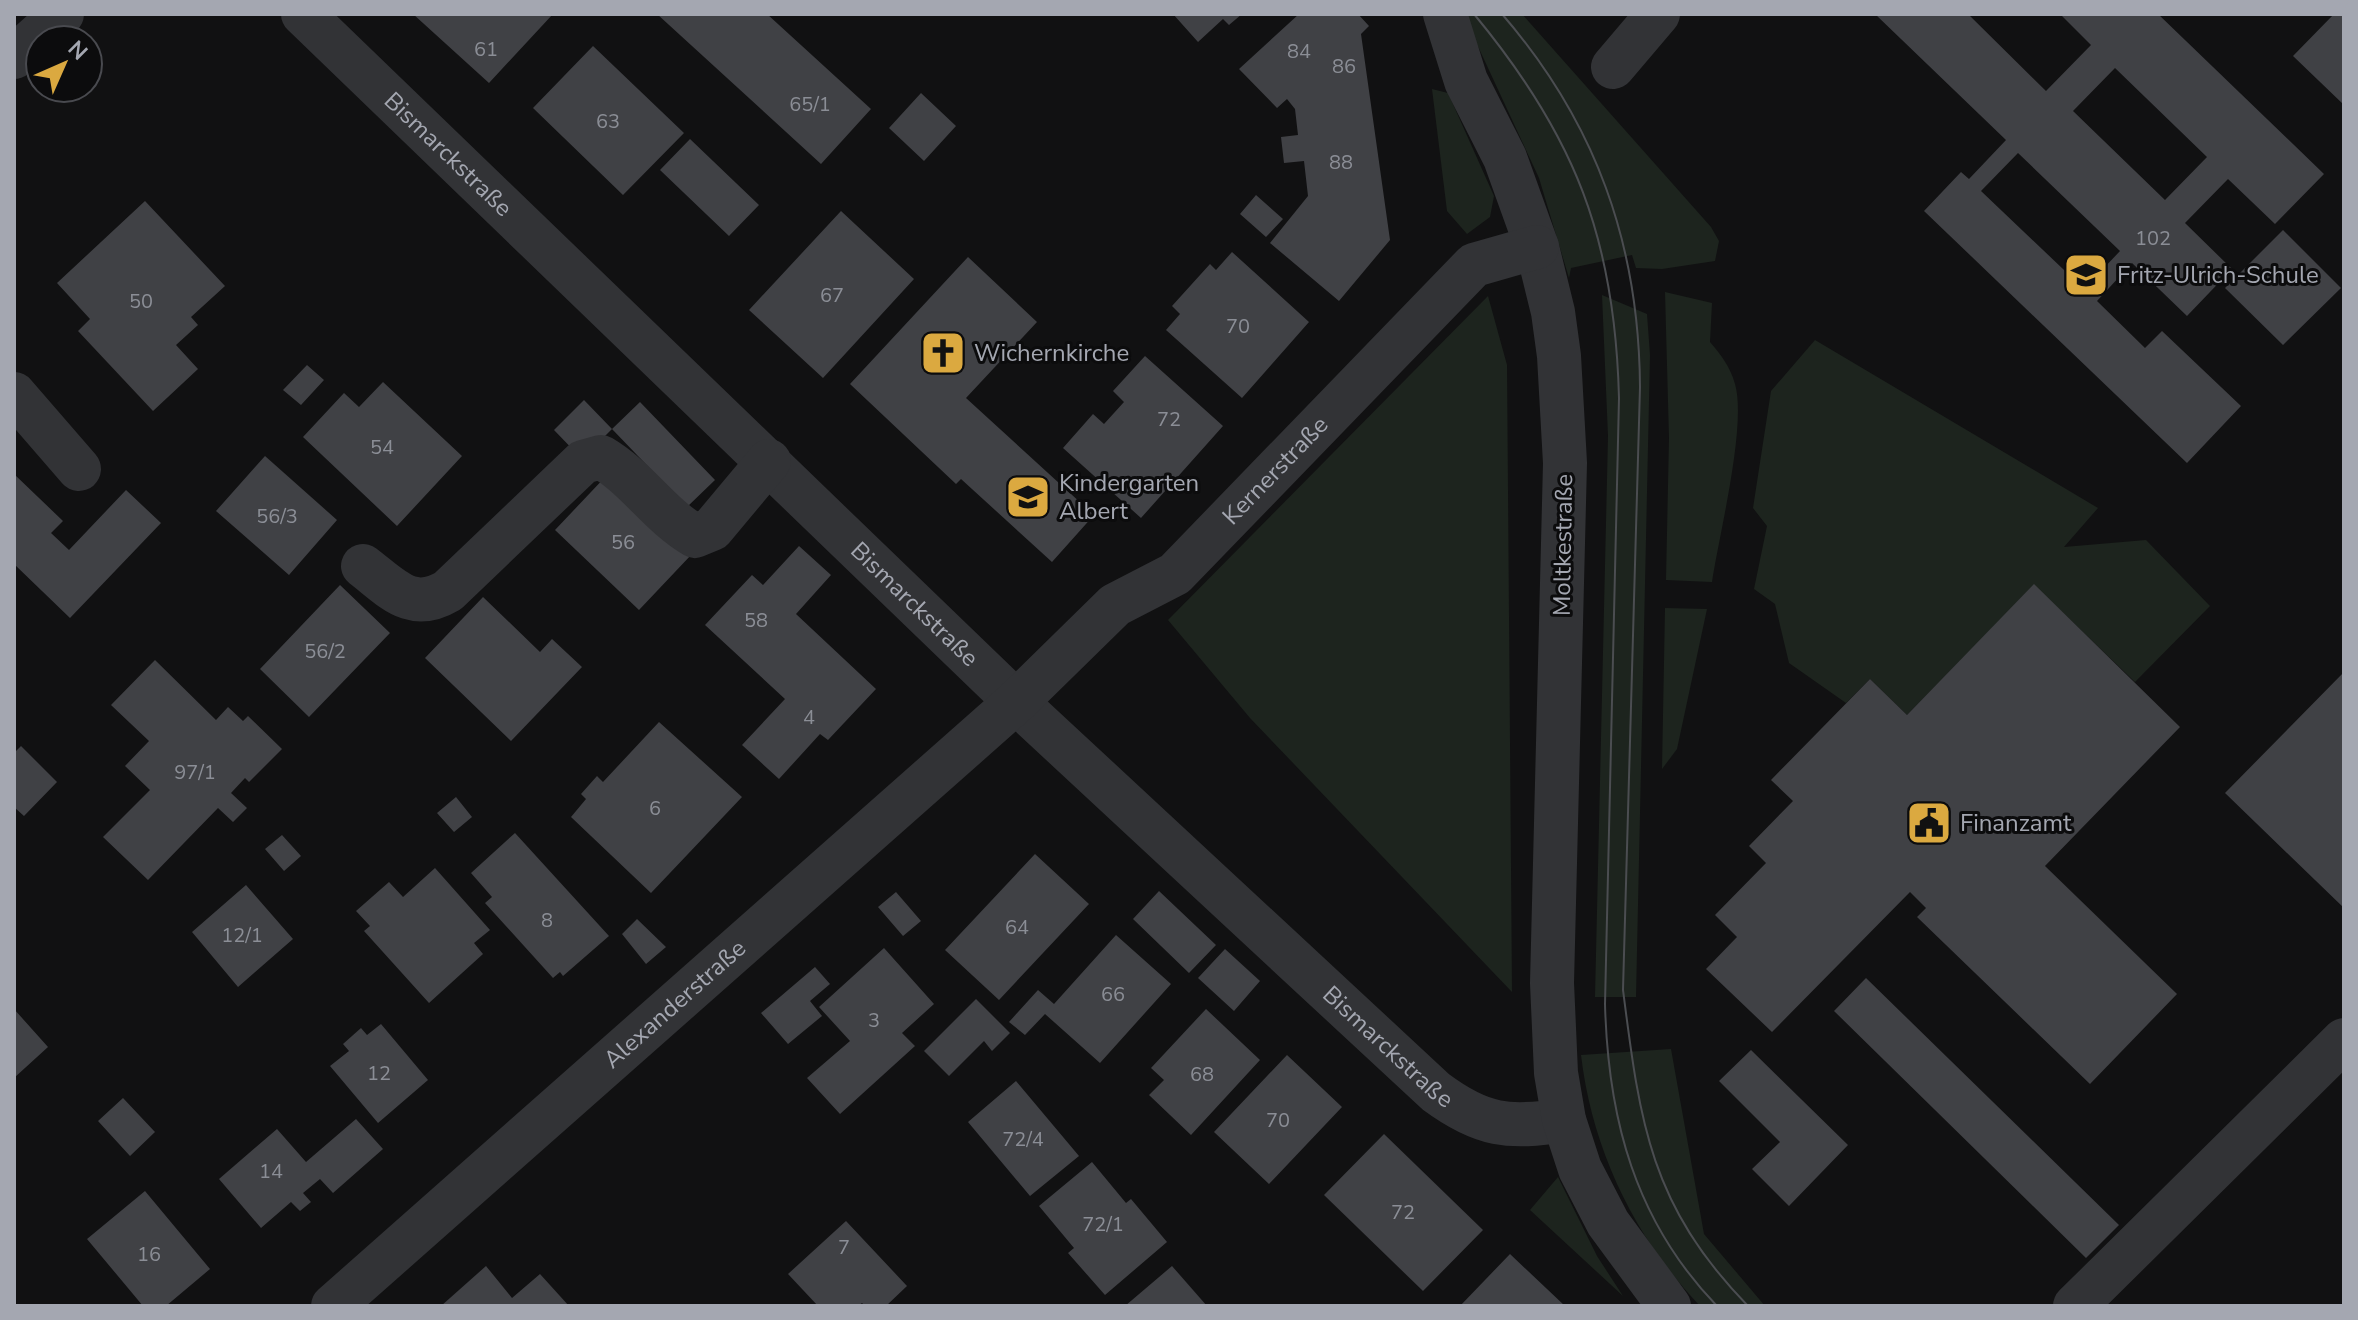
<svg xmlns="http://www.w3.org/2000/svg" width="2358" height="1320" font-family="'Nunito Sans',sans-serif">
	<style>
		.green { fill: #1d241e }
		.building { fill: #404145; fill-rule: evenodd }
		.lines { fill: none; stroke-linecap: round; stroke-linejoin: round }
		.minor { stroke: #323336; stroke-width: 44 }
		.tram { stroke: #4b4d51; stroke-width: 2 }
		.labels { text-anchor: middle; stroke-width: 6; stroke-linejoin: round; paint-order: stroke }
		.number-label { font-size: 20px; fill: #8b8e96 }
		.street-label { font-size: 24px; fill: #a4a7b1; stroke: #0c0c0d }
		.poi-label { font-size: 24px; fill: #a4a7b1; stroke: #0c0c0d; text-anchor: start }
	</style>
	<rect width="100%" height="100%" fill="#111112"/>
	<path class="green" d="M1463 14H1522L1711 227 1719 241 1715 261 1662 269 1636 268 1632 255 1571 268 1569 278 1539 178Z
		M1432 89 1448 93 1494 196 1490 217 1467 234 1447 211Z
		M1665 292 1712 303 1710 342C1721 355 1730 366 1735 384 1747 425 1719 535 1712 582L1666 580 1669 438Z
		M1602 295 1647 314 1650 355 1636 997H1595L1608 436Z
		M1488 296 1507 365 1512 992 1250 718 1168 620Z
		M1815 340 2098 508 2064 547 2146 540 2210 606 2135 682 2034 585 1907 715 1870 679 1846 703 1789 663 1775 604 1754 589 1767 526 1753 508 1771 391Z
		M1665 608 1707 609 1677 749 1662 769Z
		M1671 1049 1704 1234 1765 1306H1700C1634 1237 1592 1149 1581 1055Z
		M1558 1177 1597 1256 1623 1296 1530 1210Z"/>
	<path class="building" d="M413 14H553L489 83Z
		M657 14H767L871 109 821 164Z
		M1173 14H1242L1229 25 1223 19 1198 42Z
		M1299 14H1358L1369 26 1361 34 1390 240 1339 301 1270 243 1308 196 1304 161 1284 163 1281 137 1298 135 1295 109 1287 99 1277 108 1239 69Z
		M1875 14H1968L2046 91 2091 45 2060 14H2158L2324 174 2275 224 2228 179 2185 223 2232 269 2187 316 2132 263 2097 301 2145 348 2162 331 2241 406 2187 463 1924 211 1961 172 1969 179 2006 140ZM2115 68 2207 157 2165 200 2073 111ZM2018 153 2120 251 2084 289 1981 191Z
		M2334 14H2344V105L2293 56Z
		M593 46 684 133 623 195 533 108Z
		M921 93 956 126 924 161 889 128Z
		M690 139 759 205 729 236 660 170Z
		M1256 195 1283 219 1266 237 1240 214Z
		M145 201 225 286 191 317 198 325 176 345 198 369 153 411 78 331 90 319 57 283Z
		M841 211 914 279 823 378 749 310Z
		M2283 230 2341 288 2283 345 2225 288Z
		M1232 252 1309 322 1242 398 1166 330 1180 314 1172 306 1210 264 1216 270Z
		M968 257 1037 322 966 398 1094 515 1052 562 961 479 956 484 850 384Z
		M1145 356 1223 426 1141 518 1063 448 1093 414 1104 424 1124 402 1113 391Z
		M307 365 324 380 301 405 283 390Z
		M383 382 462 456 397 526 303 437 344 393 359 407Z
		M584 400 612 429 582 459 554 430Z
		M640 402 715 480 687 507 612 429Z
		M265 456 337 520 289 575 216 511Z
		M14 474 63 521 51 533 69 550 126 490 161 523 70 618 14 564Z
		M608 474 692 554 639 610 555 530Z
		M799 546 831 575 796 614 876 689 828 740 820 734 779 779 742 745 785 699 705 625 752 575 763 585Z
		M2034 584 2180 727 2045 866 2177 994 2090 1084 1917 917 1926 908 1910 892 1772 1032 1706 969 1737 937 1715 915 1766 863 1749 846 1793 801 1771 780 1870 679 1907 715Z
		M340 585 390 633 309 717 260 669Z
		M483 597 540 652 552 639 582 667 511 741 425 658Z
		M155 660 216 720 228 707 243 721 248 716 282 749 249 782 245 778 231 793 247 808 233 822 218 808 148 880 103 837 150 790 125 766 149 741 111 705Z
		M2344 672V908L2225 793Z
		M659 722 742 797 651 893 571 817 586 799 581 794 597 776 603 782Z
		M21 746 57 782 24 816 14 807V753Z
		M456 797 472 817 454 832 437 813Z
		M515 833 609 936 563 976 560 972 553 978 485 903 492 897 471 873Z
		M282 835 301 856 284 871 265 849Z
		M1035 854 1089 904 999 1000 945 950Z
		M435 868 490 930 474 943 483 954 429 1003 364 931 370 926 356 911 389 882 403 897Z
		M246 885 293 939 238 987 192 932Z
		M1159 891 1216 945 1189 973 1133 919Z
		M896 892 921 921 903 936 878 907Z
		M637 919 666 947 646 964 622 934Z
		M1116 935 1171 984 1100 1063 1045 1014 1025 1035 1009 1022 1038 990 1054 1004Z
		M884 948 934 1004 902 1033 915 1046 840 1114 807 1078 850 1041 819 1007Z
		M1225 949 1260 981 1234 1011 1198 978Z
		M815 967 830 984 810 1001 822 1016 788 1044 761 1013Z
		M1866 978 2119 1225 2086 1258 1834 1011Z
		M976 999 1010 1033 992 1051 984 1041 949 1076 924 1051Z
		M14 1009 48 1047 14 1078Z
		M1206 1009 1260 1060 1191 1135 1149 1095 1164 1080 1151 1068Z
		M381 1024 428 1080 378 1123 330 1066 349 1051 343 1044 361 1028 367 1035Z
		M1751 1050 1848 1145 1789 1206 1752 1169 1780 1142 1719 1081Z
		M1287 1055 1342 1107 1269 1184 1214 1132Z
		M1016 1081 1079 1156 1030 1196 968 1122Z
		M123 1098 155 1132 130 1156 98 1121Z
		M356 1119 383 1149 333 1193 320 1179 303 1193 311 1202 300 1211 291 1202 261 1228 219 1179 277 1129 306 1162Z
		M1384 1134 1483 1230 1423 1291 1324 1195Z
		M1092 1162 1126 1203 1131 1199 1167 1242 1105 1295 1068 1253 1074 1248 1039 1206Z
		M145 1191 210 1269 166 1306H143L87 1239Z
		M846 1221 907 1286 886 1306H865L862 1303 858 1306H818L788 1274Z
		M1510 1254 1565 1306H1460Z
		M486 1266 512 1298 540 1274 569 1306H441Z
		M1172 1266 1207 1306H1125Z"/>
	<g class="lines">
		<g class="minor">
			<path id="s1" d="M303 14 1016 702 1436 1092C1482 1126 1509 1129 1564 1120"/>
			<path d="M1445 14 1466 81 1505 158 1537 247 1553 312 1559 356 1565 463 1552 983 1556 1073 1564 1120 1580 1169 1608 1223 1669 1306"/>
			<path d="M14 57 62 14"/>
			<path d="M1613 67 1658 14"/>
			<path d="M14 394 79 469"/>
			<path d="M363 566C392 588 411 613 448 591L583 462 601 457C637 478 659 515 695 536L712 529 769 461"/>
			<path id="s2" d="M333 1306 1016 702 1115 605 1175 574 1474 265 1537 247"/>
			<path d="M2075 1306 2344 1040"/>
		</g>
		<path class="tram" d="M1474 14C1575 136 1615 239 1619 398L1605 1004C1608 1119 1635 1221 1717 1306
			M1502 14C1596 123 1639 244 1640 387L1623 990C1640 1123 1650 1205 1748 1306"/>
	</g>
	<defs>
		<g id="school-square" transform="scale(2.3)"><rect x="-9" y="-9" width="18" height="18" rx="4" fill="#dba940" stroke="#0c0c0d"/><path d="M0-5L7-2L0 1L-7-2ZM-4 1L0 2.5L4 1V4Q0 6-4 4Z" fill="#111"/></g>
		<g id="church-square" transform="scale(2.3)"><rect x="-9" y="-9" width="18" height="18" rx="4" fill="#dba940" stroke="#0c0c0d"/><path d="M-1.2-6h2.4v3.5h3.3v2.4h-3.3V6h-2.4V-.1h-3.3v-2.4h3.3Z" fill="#111"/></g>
		<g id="civic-square" transform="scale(2.3)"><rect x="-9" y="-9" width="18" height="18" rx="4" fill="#dba940" stroke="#0c0c0d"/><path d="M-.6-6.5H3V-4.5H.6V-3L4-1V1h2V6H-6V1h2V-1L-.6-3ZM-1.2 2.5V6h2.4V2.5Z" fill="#111"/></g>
	</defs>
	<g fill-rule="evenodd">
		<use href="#school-square" x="2086" y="275"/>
		<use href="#church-square" x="943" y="353"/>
		<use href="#school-square" x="1028" y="497"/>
		<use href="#civic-square" x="1929" y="823"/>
	</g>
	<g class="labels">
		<g class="number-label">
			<text x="486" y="56">61</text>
			<text x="1299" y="58">84</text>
			<text x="1344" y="73">86</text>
			<text x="810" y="111">65/1</text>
			<text x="608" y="128">63</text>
			<text x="1341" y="169">88</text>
			<text x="2153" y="245">102</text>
			<text x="832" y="302">67</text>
			<text x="141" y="308">50</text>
			<text x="1238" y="333">70</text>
			<text x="1169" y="426">72</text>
			<text x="382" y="454">54</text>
			<text x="277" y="523">56/3</text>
			<text x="623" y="549">56</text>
			<text x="756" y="627">58</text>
			<text x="325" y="658">56/2</text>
			<text x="809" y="724">4</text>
			<text x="195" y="779">97/1</text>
			<text x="655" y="815">6</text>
			<text x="547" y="927">8</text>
			<text x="1017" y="934">64</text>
			<text x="242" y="942">12/1</text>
			<text x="1113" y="1001">66</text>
			<text x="874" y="1027">3</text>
			<text x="379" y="1080">12</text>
			<text x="1202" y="1081">68</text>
			<text x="1278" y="1127">70</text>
			<text x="1023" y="1146">72/4</text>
			<text x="271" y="1178">14</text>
			<text x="1403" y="1219">72</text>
			<text x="1103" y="1231">72/1</text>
			<text x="844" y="1254">7</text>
			<text x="149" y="1261">16</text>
		</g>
		<g class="street-label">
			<text dy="8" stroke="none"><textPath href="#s1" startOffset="202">Bismarckstraße</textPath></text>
			<text dy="8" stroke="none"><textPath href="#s2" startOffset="1262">Kernerstraße</textPath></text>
			<text transform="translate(1563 545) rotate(-89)" y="8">Moltkestraße</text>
			<text dy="8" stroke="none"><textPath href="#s1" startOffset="850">Bismarckstraße</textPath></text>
			<text dy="8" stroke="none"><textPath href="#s2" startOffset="456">Alexanderstraße</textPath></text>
			<text dy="8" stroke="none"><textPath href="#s1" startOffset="1498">Bismarckstraße</textPath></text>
		</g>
		<g class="poi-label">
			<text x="2117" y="283">Fritz-Ulrich-Schule</text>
			<text x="974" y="361">Wichernkirche</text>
			<text x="1059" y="491">Kindergarten<tspan x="1059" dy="28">Albert</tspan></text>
			<text x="1960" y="831">Finanzamt</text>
		</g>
	</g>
	<rect width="2358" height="1320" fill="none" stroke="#a4a7b1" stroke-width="32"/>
	<g transform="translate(64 64) rotate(45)"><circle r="38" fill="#0c0c0d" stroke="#494a4f" stroke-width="2"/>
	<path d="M0-6L14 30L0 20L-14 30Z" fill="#dba940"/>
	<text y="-12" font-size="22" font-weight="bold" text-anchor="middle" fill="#a4a7b1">N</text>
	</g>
</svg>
